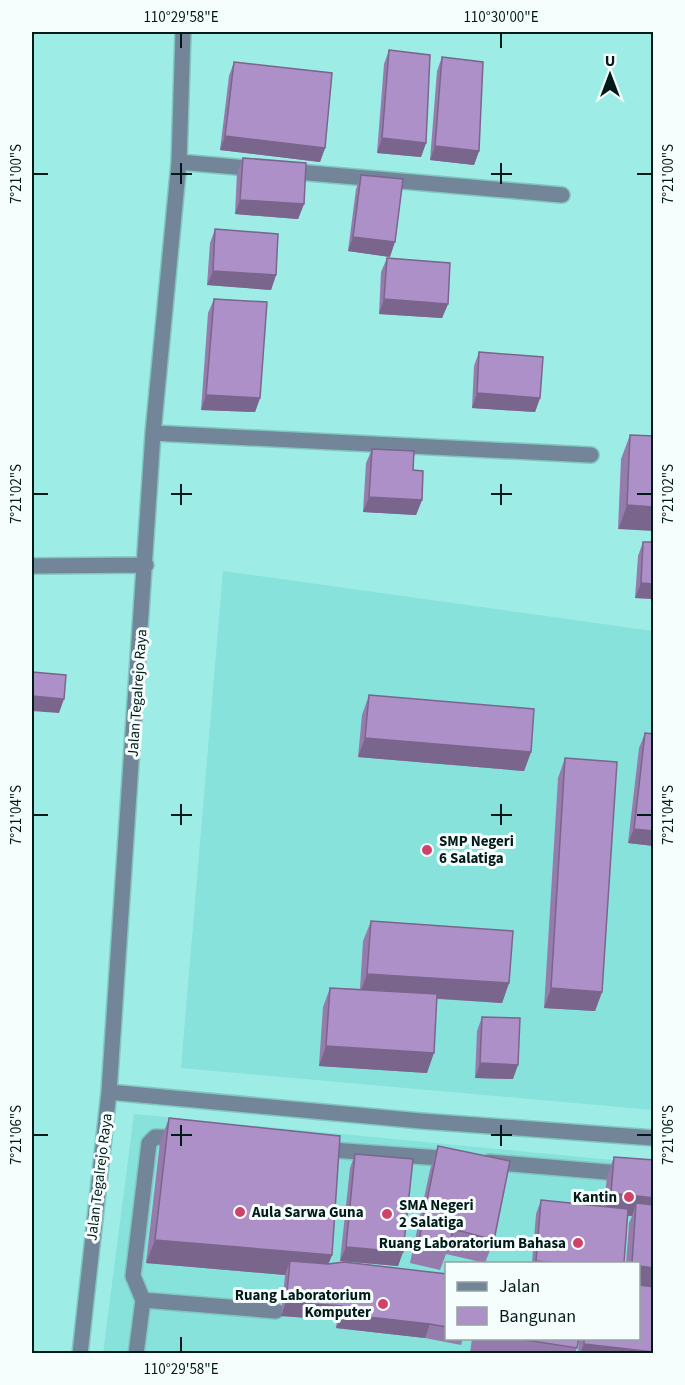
<svg xmlns="http://www.w3.org/2000/svg" width="685" height="1385" font-family="'Source Sans 3',sans-serif">
	<style>
		.built { fill: #86e2da; fill-rule: evenodd }
		.lines { fill: none; stroke-linecap: round; stroke-linejoin: round }
		.minor-casing { stroke: #81c6c0; stroke-width: 18 }
		.minor { stroke: #738598; stroke-width: 15 }
		.wall { fill: #967cac }
		.shaded-wall { fill: #7a658c }
		.building { fill: #ae90c8; stroke: #7a658c; stroke-width: 1.5 }
		.ticks { fill: none; stroke: #021a18; stroke-width: 2 }
		.poi-dot { fill: #d14268; stroke: #f6fefd; stroke-width: 2 }
		.labels { text-anchor: middle; stroke-width: 6; stroke-linejoin: round; paint-order: stroke }
		.street-label { font-size: 15px; fill: #021a18; stroke: #f6fefd }
		.poi-label { font-size: 15px; font-weight: bold; fill: #021a18; stroke: #f6fefd; text-anchor: start }
		.neatline { fill: none; stroke: #021a18; stroke-width: 2 }
		.ticks-label { font-size: 15px; text-anchor: middle; fill: #021a18 }
	</style>
	<rect width="100%" height="100%" fill="#9dece5"/>
	<path class="built" d="M223 571 653 631V1110L181 1068Z
		M134 1114 653 1164V1353L103 1354ZM446 1264H638V1338H446Z"/>
	<g class="lines">
		<g class="minor-casing">
			<path id="minor" d="M179 162 259 169
				M286 171 562 195
				M153 433 591 455
				M32 566 146 565
				M109 1092 421 1121 654 1138
				M319 1149 453 1159
				M489 1162 654 1176
				M143 1300 276 1311
				M80 1354 109 1092 153 433 179 162 183 32
				M136 1354 143 1300 133 1276 149 1143 155 1137 181 1138"/>
		</g>
		<use href="#minor" class="minor"/>
	</g>
	<path class="wall" d="M389 50 426 143 421 157 377 153 384 64Z
		M442 57 479 151 474 165 430 160 437 71Z
		M234 62 325 148 320 162 220 150 229 76Z
		M243 158 304 204 298 219 235 214 237 172Z
		M361 175 390 257 348 251 356 189Z
		M215 229 276 275 271 290 207 285 210 243Z
		M387 258 448 304 442 318 379 314 381 272Z
		M214 299 260 398 255 412 201 410 208 313Z
		M479 352 540 398 535 412 472 408 474 366Z
		M654 410V431H652Z
		M630 435 654 436 618 529 621 459Z
		M372 449 413 470 422 500 416 515 363 512 366 463Z
		M643 542 654 599 635 598 638 556Z
		M369 695 531 752 524 771 358 757 362 715Z
		M645 733 654 734V846L628 843 639 748Z
		M565 758 602 992 595 1011 544 1008 558 778Z
		M371 921 509 983 502 1003 437 999 427 1073 319 1066 323 1007 330 988 360 989 363 941Z
		M482 1017 513 1079 475 1078 477 1031Z
		M169 1118 332 1255 328 1264 447 1274V1338H463L461 1345 425 1338 336 1328 337 1320 281 1316 285 1275 146 1263 160 1142Z
		M438 1146 494 1240 485 1263 446 1254 440 1270 410 1263 430 1170Z
		M355 1154 403 1252 398 1266 340 1261 350 1168Z
		M614 1157 654 1160V1353H578L579 1338H639V1263H626L629 1223 632 1216H628L624 1263H532L536 1214 541 1200 604 1206 607 1176Z
		M472 1338H579L577 1348 575 1353H470Z"/>
	<path class="shaded-wall" d="M225 136 325 148 320 162 220 150Z
		M382 138 426 143 421 157 377 153Z
		M435 146 479 151 474 165 430 160Z
		M240 200 304 204 298 219 235 214Z
		M353 237 395 242 390 257 348 251Z
		M213 271 276 275 271 290 207 285Z
		M384 299 448 304 442 318 379 314Z
		M477 393 540 398 535 412 472 408Z
		M206 395 260 398 255 412 201 410Z
		M369 497 422 500 416 515 363 512Z
		M627 505 654 507V531L618 529Z
		M641 583 654 584V599L635 598Z
		M32 696 64 699 59 713 32 711Z
		M365 738 531 752 524 771 358 757Z
		M634 829 654 831V846L628 843Z
		M367 974 509 983 502 1003 360 993Z
		M551 988 602 992 595 1011 544 1008Z
		M326 1046 434 1053 427 1073 319 1066Z
		M480 1063 518 1065 513 1079 475 1078Z
		M611 1193 654 1198V1218L636 1203 632 1216 604 1213Z
		M155 1240 332 1255 323 1278 290 1261 285 1275 146 1263Z
		M346 1247 403 1252 398 1266 340 1261Z
		M536 1261 558 1263H535Z
		M639 1266 654 1268V1288L639 1287Z
		M286 1302 342 1306 337 1320 281 1316Z
		M342 1314 430 1324 425 1338 336 1328Z
		M584 1344 654 1352V1353H580Z"/>
	<path class="building" d="M389 50 430 55 426 143 382 138Z
		M442 57 483 62 479 151 435 146Z
		M234 62 332 73 325 148 225 136Z
		M243 158 306 163 304 204 240 200Z
		M361 175 403 179 395 242 353 237Z
		M215 229 278 234 276 275 213 271Z
		M387 258 450 263 448 304 384 299Z
		M214 299 267 302 260 398 206 395Z
		M479 352 543 357 540 398 477 393Z
		M630 435 654 436V507L627 505Z
		M372 449 414 451 413 470 423 471 422 500 369 497Z
		M643 542H654V584L641 583Z
		M32 672 66 675 64 699 32 696Z
		M369 695 534 709 531 752 365 738Z
		M645 733 654 734V831L634 829Z
		M565 758 617 762 602 992 551 988Z
		M371 921 513 931 509 983 367 974Z
		M330 988 437 994 434 1053 326 1046Z
		M482 1017 520 1018 518 1065 480 1063Z
		M169 1118 340 1136 332 1255 155 1240Z
		M438 1146 510 1161 494 1240 453 1229 449 1247 419 1240Z
		M355 1154 413 1159 403 1252 346 1247Z
		M614 1157 654 1160V1198L611 1193Z
		M541 1200 628 1209 624 1263H558L536 1261Z
		M636 1203 654 1205V1268L639 1266V1263H632Z
		M290 1261 328 1264 344 1262 447 1274V1327L430 1324 342 1314V1306L286 1302Z
		M639 1285 654 1287V1352L584 1344V1338H639Z
		M513 1338H579L577 1348Z"/>
	<path class="ticks" d="M181 33V48M501 33V48M181 163V184M501 163V184M33 174H48M171 174H192M491 174H512M637 174H652M181 484V505M501 484V505M33 494H48M171 494H192M491 494H512M637 494H652M181 804V825M501 804V825M33 815H48M171 815H192M491 815H512M637 815H652M181 1125V1146M501 1125V1146M33 1135H48M171 1135H192M491 1135H512M637 1135H652M181 1337V1352"/>
	<g class="poi-dot">
		<circle cx="427" cy="850" r="6"/>
		<circle cx="629" cy="1197" r="6"/>
		<circle cx="240" cy="1212" r="6"/>
		<circle cx="387" cy="1214" r="6"/>
		<circle cx="578" cy="1243" r="6"/>
		<circle cx="383" cy="1304" r="6"/>
	</g>
	<g class="labels">
		<g class="street-label">
			<text transform="translate(137 693) rotate(-86)" y="5">Jalan Tegalrejo Raya</text>
			<text transform="translate(99 1177) rotate(-83)" y="5">Jalan Tegalrejo Raya</text>
		</g>
		<g class="poi-label">
			<text x="439" y="846">SMP Negeri<tspan x="439" dy="17">6 Salatiga</tspan></text>
			<text x="617" y="1202" text-anchor="end">Kantin</text>
			<text x="399" y="1210">SMA Negeri<tspan x="399" dy="17">2 Salatiga</tspan></text>
			<text x="252" y="1217">Aula Sarwa Guna</text>
			<text x="566" y="1248" text-anchor="end">Ruang Laboratorium Bahasa</text>
			<text x="371" y="1300" text-anchor="end">Ruang Laboratorium<tspan x="371" dy="17">Komputer</tspan></text>
		</g>
	</g>
	<rect width="685" height="1385" fill="none" stroke="#f6fefd" stroke-width="66"/>
	<rect x="445" y="1262" width="195" height="78" fill="#f6fefd" stroke="#94a3a1" stroke-width="1.5"/>
	<rect x="457" y="1282" width="30" height="9" fill="#738598" stroke="#94a3a1" stroke-width="1.5"/>
	<text x="499" y="1292" font-size="18" fill="#021a18">Jalan</text>
	<rect x="457" y="1307" width="30" height="18" fill="#ae90c8" stroke="#94a3a1" stroke-width="1.5"/>
	<text x="499" y="1322" font-size="18" fill="#021a18">Bangunan</text>
	<g transform="translate(610 75)" stroke="#f6fefd" stroke-width="4.5" paint-order="stroke">
	<path d="M0-4.5L10 22L0 15L-10 22Z" fill="#021a18"/>
	<text y="-9" font-size="16" font-weight="bold" text-anchor="middle" fill="#021a18">U</text>
	</g>
	<rect x="33" y="33" width="619" height="1319" class="neatline"/>
	<g class="ticks-label">
		<text x="181" y="22">110°29'58"E</text>
		<text x="501" y="22">110°30'00"E</text>
		<text transform="translate(16 174) rotate(-90)" y="5">7°21'00"S</text>
		<text transform="translate(668 174) rotate(-90)" y="5">7°21'00"S</text>
		<text transform="translate(16 494) rotate(-90)" y="5">7°21'02"S</text>
		<text transform="translate(668 494) rotate(-90)" y="5">7°21'02"S</text>
		<text transform="translate(16 815) rotate(-90)" y="5">7°21'04"S</text>
		<text transform="translate(668 815) rotate(-90)" y="5">7°21'04"S</text>
		<text transform="translate(16 1135) rotate(-90)" y="5">7°21'06"S</text>
		<text transform="translate(668 1135) rotate(-90)" y="5">7°21'06"S</text>
		<text x="181" y="1374">110°29'58"E</text>
	</g>
</svg>
